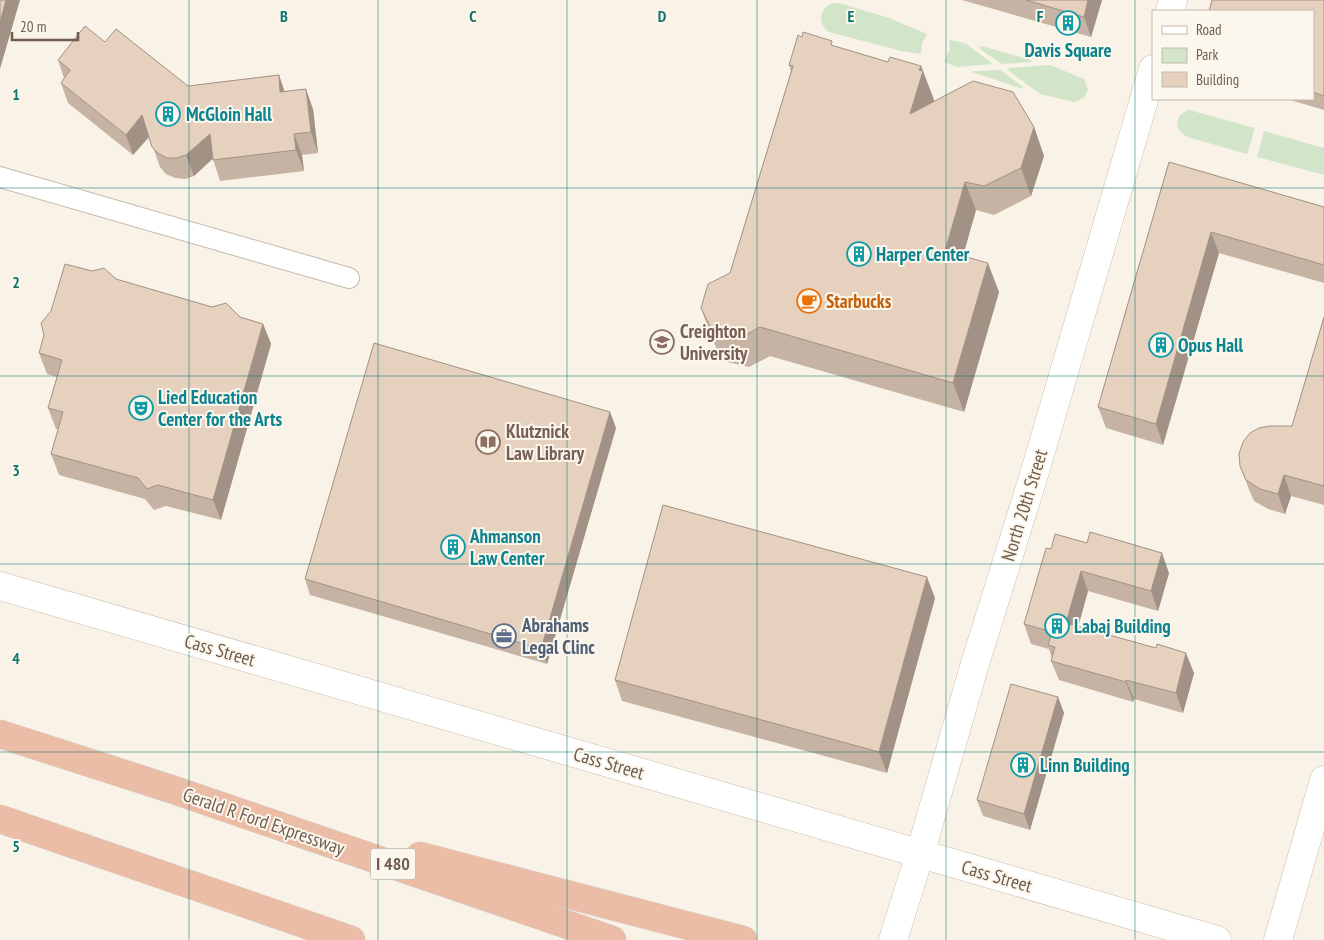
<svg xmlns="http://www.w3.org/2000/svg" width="1324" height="940" font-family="'PT Sans Narrow',sans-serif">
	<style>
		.green { fill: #d2e5c8 }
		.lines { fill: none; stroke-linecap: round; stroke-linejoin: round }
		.street-casing { stroke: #c7baad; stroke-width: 22 }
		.secondary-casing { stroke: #cabbab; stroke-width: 29 }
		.highway-casing { stroke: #d7d2ce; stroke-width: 29 }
		.street { stroke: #fff; stroke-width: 20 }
		.secondary { stroke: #fff; stroke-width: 28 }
		.highway { stroke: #ebbda7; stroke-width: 28 }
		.wall { fill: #c6b3a3 }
		.shaded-wall { fill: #a19285 }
		.building { fill: #e6d0be; stroke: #a19285 }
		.grid { fill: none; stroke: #0f766e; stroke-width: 1; stroke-opacity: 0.55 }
		.labels { text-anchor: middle; stroke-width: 4; stroke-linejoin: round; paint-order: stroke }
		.shield { fill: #fcf7ed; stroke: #9a8b7e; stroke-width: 1 }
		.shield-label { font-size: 18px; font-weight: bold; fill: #705d4f }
		.culture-label { font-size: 19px; font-weight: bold; fill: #0d838f; stroke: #fcf7ed; text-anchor: start }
		.food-label { font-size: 19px; font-weight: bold; fill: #c56008; stroke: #fcf7ed; text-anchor: start }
		.education-label { font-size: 19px; font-weight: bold; fill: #785e54; stroke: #fcf7ed; text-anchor: start }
		.street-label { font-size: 19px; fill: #705d4f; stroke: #fcf7ed }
		.service-label { font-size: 19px; font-weight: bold; fill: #4e5e75; stroke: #fcf7ed; text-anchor: start }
		.grid-label { font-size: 16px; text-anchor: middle; font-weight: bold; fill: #0f766e; stroke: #fcf7ed; stroke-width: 4; stroke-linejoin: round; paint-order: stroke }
	</style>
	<rect width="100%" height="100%" fill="#f9f3e7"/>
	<path class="green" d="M833 3H839L889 18 927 34 922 43 921 54 901 51 829 32C817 23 819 8 833 3Z
		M949 40 965 43 993 64 957 67 944 62 950 49Z
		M981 46 1031 60V62L1002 64 980 49 979 47Z
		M1050 65 1084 79 1088 89 1084 98 1074 102 1040 94 1008 70 1009 68Z
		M1000 70 1023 87V89L972 72 973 71Z
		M1189 110 1255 128 1247 154 1191 138C1175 133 1171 116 1189 110Z
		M1264 131 1324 148V175L1257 157Z"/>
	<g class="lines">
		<g class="street-casing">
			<path id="street" d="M0 177 349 278"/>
		</g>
		<g class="secondary-casing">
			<path id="secondary" d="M1170 11 1173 0
				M0 586 1217 940
				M893 940 920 854 974 667 1033 478 1153 69
				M1278 940 1324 780"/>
		</g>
		<g class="highway-casing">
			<path id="highway" d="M0 734 174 790 612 940
				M0 819 351 940
				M420 856 743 940"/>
		</g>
		<use href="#street" class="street"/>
		<use href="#secondary" class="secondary"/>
		<use href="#highway" class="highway"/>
	</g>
	<path class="wall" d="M962 0H1102L1091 37Z
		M1324 0V110L1287 99H1313V11Z
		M105 42 188 86 279 75 284 91 313 109 318 153 302 155 304 171 220 181 213 159 194 176 185 179 175 178 166 174 160 167 149 136 133 155 68 103 61 83 64 78 58 60Z
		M834 46 888 62 921 66 934 100 933 102 1034 127 1044 156 1031 196 994 215 976 210 963 256 999 292 964 412 770 356 749 367 723 361 711 337 701 308 730 273 791 72 789 65Z
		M1169 162 1324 207V283L1219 253 1163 445 1106 428 1098 407Z
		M116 279 240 317 263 324 271 344 221 520 166 506 154 510 145 499 59 475 51 454 58 429H56L48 408 57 377 47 374 39 353Z
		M1324 317V505L1291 496 1285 514 1268 509 1254 501 1248 487 1240 466 1292 426Z
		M610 412 616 428 547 664 310 595 305 579Z
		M1051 549 1169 573 1158 611 1088 591 1078 626 1194 673 1183 713 1134 699 1133 702 1059 680 1051 661 1052 658 1049 649 1031 644 1024 624Z
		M935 598 887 773 622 701 615 680Z
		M1058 697 1064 713 1030 830 983 816 977 800Z"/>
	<path class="shaded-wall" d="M6 0H20L0 69V22Z
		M1088 0H1102L1091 37 1084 17Z
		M921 66 934 100 920 143 910 114Z
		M279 75 286 96 280 92Z
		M306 89 313 109 318 153 311 132Z
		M142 115 150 136 133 155 126 135Z
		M1034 127 1044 156 1031 196 1021 168Z
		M210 134 217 154 194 176 186 155Z
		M294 134 302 155 304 171 296 150Z
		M965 182 976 210 956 280 945 251Z
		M1211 232 1219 253 1163 445 1156 424Z
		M988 263 999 292 964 412 953 383Z
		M263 324 271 344 221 520 213 500Z
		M610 412 616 428 547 664 541 649Z
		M1284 475 1291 496 1285 514 1278 494Z
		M1162 553 1169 573 1158 611 1151 591Z
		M1081 571 1088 591 1074 642 1066 623Z
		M927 577 935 598 887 773 879 752Z
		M1186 653 1194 673 1183 713 1176 693Z
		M1126 680 1134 699 1133 702 1126 682Z
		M1058 697 1064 713 1030 830 1024 814Z"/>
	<path class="building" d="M0 0H6L0 22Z
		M1026 0H1088L1084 17Z
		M1212 0H1324V96L1313 92V11H1209Z
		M85 26 105 42 116 29 188 86 279 75 280 92 306 89 311 132 294 134 296 150 213 160 210 134 186 155 177 158H167L159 154 152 147 142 115 126 135 61 83 70 70 58 60Z
		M803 32 832 41 831 45 888 62 890 57 921 66 919 70 923 71 910 114 973 81 1013 92 1034 127 1021 168 984 186 965 182 945 251 988 263 953 383 760 327 738 339 713 332 701 308 708 284 730 273 793 66 789 65 798 35 802 37Z
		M1169 162 1324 207V265L1211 232 1156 424 1098 407Z
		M65 264 92 271 104 268 116 279 212 307 226 303 240 317 263 324 213 500 158 485 147 489 138 478 51 454 63 412 48 408 62 360 39 353 44 335 41 323 51 311Z
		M1324 317V486L1284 475 1278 494 1260 489 1246 480 1240 466 1239 454 1243 442 1250 433 1259 428 1270 426H1292Z
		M374 343 610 412 541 649 305 579Z
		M663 505 927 577 879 752 615 680Z
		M1090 532 1162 553 1151 591 1081 571 1066 623 1156 648 1157 644 1186 653 1176 693 1126 680V682L1051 661 1055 647 1048 645 1052 632 1024 624 1046 548 1051 549 1055 534 1087 543Z
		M1011 684 1058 697 1024 814 977 800Z"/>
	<path class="grid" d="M189 0V940M378 0V940M567 0V940M757 0V940M946 0V940M1135 0V940M0 188H1324M0 376H1324M0 564H1324M0 752H1324"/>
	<defs>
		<g id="building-ring" transform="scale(1.25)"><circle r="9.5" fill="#fcf7ed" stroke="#0f9aa8" stroke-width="1.5"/><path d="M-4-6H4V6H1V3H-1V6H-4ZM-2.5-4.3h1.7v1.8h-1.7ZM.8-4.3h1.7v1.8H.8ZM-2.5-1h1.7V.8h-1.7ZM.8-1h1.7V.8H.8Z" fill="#0f9aa8"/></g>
		<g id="cafe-ring" transform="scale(1.25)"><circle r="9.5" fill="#fcf7ed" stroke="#e8710a" stroke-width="1.5"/><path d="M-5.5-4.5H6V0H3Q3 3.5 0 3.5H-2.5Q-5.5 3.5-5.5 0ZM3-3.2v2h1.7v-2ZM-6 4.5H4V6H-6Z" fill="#e8710a"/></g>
		<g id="university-ring" transform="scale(1.25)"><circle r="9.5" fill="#fcf7ed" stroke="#8d6e63" stroke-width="1.5"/><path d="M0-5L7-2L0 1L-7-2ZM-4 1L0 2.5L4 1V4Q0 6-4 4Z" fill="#8d6e63"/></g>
		<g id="theatre-ring" transform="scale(1.25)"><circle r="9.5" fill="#fcf7ed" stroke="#0f9aa8" stroke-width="1.5"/><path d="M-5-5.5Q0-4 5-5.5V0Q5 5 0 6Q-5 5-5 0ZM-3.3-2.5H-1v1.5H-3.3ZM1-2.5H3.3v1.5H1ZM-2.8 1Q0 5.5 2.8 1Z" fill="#0f9aa8"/></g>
		<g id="library-ring" transform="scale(1.25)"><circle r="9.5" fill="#fcf7ed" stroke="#8d6e63" stroke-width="1.5"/><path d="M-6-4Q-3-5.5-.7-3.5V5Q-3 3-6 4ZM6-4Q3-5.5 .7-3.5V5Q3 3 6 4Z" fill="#8d6e63"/></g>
		<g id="office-ring" transform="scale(1.25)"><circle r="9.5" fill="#fcf7ed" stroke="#5c6f8a" stroke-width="1.5"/><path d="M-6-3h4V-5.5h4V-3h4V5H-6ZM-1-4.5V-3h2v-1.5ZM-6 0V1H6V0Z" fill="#5c6f8a"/></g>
	</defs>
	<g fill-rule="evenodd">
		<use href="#building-ring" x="1068" y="23"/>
		<use href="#building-ring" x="168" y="114"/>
		<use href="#building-ring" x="859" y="254"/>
		<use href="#cafe-ring" x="809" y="301"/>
		<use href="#university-ring" x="662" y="342"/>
		<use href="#building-ring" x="1161" y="345"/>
		<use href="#theatre-ring" x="141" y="408"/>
		<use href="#library-ring" x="488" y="442"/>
		<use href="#building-ring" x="453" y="547"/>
		<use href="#building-ring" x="1057" y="626"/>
		<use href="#office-ring" x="504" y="636"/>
		<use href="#building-ring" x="1023" y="765"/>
	</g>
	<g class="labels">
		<rect class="shield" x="370.5" y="848.5" width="45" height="31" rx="4"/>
		<g class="shield-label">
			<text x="393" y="870">I 480</text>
		</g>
		<g class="culture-label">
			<text x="1068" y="57" text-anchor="middle">Davis Square</text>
			<text x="186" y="121">McGloin Hall</text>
			<text x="876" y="261">Harper Center</text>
			<text x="1178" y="352">Opus Hall</text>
			<text x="158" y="404">Lied Education<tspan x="158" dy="22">Center for the Arts</tspan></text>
			<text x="470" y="543">Ahmanson<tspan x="470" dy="22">Law Center</tspan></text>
			<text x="1074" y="633">Labaj Building</text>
			<text x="1040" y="772">Linn Building</text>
		</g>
		<g class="food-label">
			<text x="826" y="308">Starbucks</text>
		</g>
		<g class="education-label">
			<text x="680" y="338">Creighton<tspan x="680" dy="22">University</tspan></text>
			<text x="506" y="438">Klutznick<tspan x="506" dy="22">Law Library</tspan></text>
		</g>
		<g class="street-label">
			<text transform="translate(1024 505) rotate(-73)" y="7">North 20th Street</text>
			<text transform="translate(220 650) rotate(16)" y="7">Cass Street</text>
			<text transform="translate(609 763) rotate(16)" y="7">Cass Street</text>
			<text transform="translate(264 821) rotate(19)" y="7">Gerald R Ford Expressway</text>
			<text transform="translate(997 876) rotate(16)" y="7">Cass Street</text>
		</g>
		<g class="service-label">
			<text x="522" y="632">Abrahams<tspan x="522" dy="22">Legal Clinc</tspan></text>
		</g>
	</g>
	<g class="grid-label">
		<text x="284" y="22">B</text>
		<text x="473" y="22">C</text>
		<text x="662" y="22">D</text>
		<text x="851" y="22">E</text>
		<text x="1040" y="22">F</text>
		<text x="16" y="100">1</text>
		<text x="16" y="288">2</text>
		<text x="16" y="476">3</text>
		<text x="16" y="664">4</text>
		<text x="16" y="852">5</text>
	</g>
	<rect x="1152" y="10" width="162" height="90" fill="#fcf7ed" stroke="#c4b9ae"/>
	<rect x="1162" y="26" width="25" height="8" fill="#ffffff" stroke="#c4b9ae"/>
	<text x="1196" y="35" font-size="15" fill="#705d4f">Road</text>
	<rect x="1162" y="48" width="25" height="15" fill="#d2e5c8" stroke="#c4b9ae"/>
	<text x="1196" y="60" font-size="15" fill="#705d4f">Park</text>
	<rect x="1162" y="72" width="25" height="15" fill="#e6d0be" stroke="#c4b9ae"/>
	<text x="1196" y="85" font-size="15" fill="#705d4f">Building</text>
	<path d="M12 32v8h66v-8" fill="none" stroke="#705d4f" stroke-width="2.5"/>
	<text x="20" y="32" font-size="15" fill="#705d4f" stroke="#fcf7ed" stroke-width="4" paint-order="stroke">20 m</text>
</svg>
